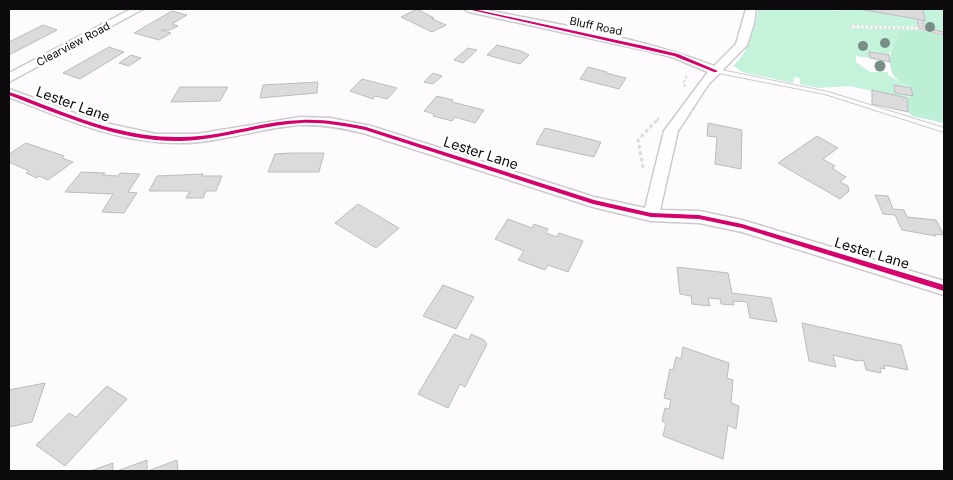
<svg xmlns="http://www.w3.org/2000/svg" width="953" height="480" font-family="Inter,sans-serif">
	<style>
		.green { fill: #c5f2db }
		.forest { fill: #bdeed6 }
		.building { fill: #dbdbde; stroke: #bcbbbe }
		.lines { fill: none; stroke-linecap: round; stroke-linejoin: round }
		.service-casing { stroke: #cdcacd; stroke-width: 2 }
		.minor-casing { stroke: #cdcacd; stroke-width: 3 }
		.path-far1 { stroke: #dedcde; stroke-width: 2.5; stroke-dasharray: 2.5 2; stroke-linecap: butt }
		.path { stroke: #dedcde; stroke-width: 3; stroke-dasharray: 4 2.5; stroke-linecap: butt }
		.service { fill: #fffeff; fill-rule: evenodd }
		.minor { fill: #fffeff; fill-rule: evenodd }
		.cycleway-casing { stroke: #fff; stroke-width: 3 }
		.cycleway { fill: #d6006c; fill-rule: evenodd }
		.tree { fill: #798e86 }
		.labels { text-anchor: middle; stroke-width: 5; stroke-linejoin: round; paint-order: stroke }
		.far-street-label { font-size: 11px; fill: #0d0a0e; stroke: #fff }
		.street-label { font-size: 14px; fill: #0d0a0e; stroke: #fff }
	</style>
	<rect width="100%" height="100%" fill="#fdfbfd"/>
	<path class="green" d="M758 9H826L839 11 840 9H859L916 19 918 27 850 25 851 28 900 29 889 55 870 52V58L856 56V62L870 72H888V75L911 88 895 85V93L913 96 907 98 849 86 819 88 800 84V78L794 77 793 83 742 72 734 66 744 53 757 18Z
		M923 9H944V32L926 28Z"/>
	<path class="forest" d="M900 29 919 30 944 35V123L912 116 908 112 907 98 913 96 911 88C907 85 897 81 894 76 885 60 893 45 900 29Z"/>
	<path class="building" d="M417 9 434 18 432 19 446 25 432 32 401 17Z
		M859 9H923L925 21 917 19Z
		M172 11 187 15 172 24 178 26 170 30H161L171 33 159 40 134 33Z
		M917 19 924 21V28L944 32V35L919 29Z
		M43 25 57 30 9 55V42Z
		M497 45 521 51 529 55 520 64 487 55Z
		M109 47 124 52 80 79 63 73Z
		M468 48 477 50 463 63 454 60Z
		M869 52 889 55 890 62 870 58Z
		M131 55 141 58 129 66 119 63Z
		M588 67 607 72 606 73 626 78 619 89 580 79Z
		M433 73 442 76 433 84 424 82Z
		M362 79 397 88 387 99 375 96 373 99 350 91Z
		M318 82 317 93 260 98 263 85Z
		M894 85 911 88 913 96 895 93Z
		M180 87H228L220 101 171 102Z
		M872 90 907 98 908 112 872 104Z
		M437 96 453 100 452 102 484 110 475 123 455 117 452 121 433 116 434 114 424 111Z
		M708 123 742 130 741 169 715 164 717 137 707 136Z
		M545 128 601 142 594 157 536 144Z
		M817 136 838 148 823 159 835 166 832 168 846 177 840 182 848 186 849 191 840 199 778 163Z
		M26 143 64 156 62 158 73 162 48 180 39 176 37 178 26 173 29 171 9 162V154Z
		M291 153H324L319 172H268L275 154Z
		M81 172 105 173 103 175 118 176 120 173 140 174 128 192 137 193 124 213 102 212 113 194 65 192Z
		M203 174 202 176H222L216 191H206L203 198H186L190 191H149L157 176Z
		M875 195 888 196 893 209 904 210 907 217 936 220 944 235 935 234 936 236 902 230 895 215 883 214Z
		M358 204 399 228 376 248 335 223Z
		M508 219 532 228 534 224 548 229 546 233 557 237 559 233 583 241 568 272 548 265 545 270 518 260 524 251 495 239Z
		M677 267 728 273 732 293 771 298 777 322 750 318 747 302 733 301 734 305 721 304 720 299 708 298 710 306 692 304 691 296 680 294Z
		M443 285 474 297 456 329 423 316Z
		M802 323 901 345 908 370 884 365 885 369 880 368 881 373 866 370 864 361 858 360V361L833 355 836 367 809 361Z
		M454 334 469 340 471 334 484 340 487 344 465 387 460 384 448 408 418 394Z
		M683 347 729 363 727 378 733 380 731 403 739 406 736 429 728 425 723 459 663 436 666 423 662 421 665 408 669 409 671 400 664 398 670 369 673 370 676 357 681 359Z
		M45 383 32 422 9 427V390Z
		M107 386 127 399 65 466 36 445 69 413 76 417Z
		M147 460V471H117Z
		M177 460 178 471H148Z
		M113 463V471H90Z"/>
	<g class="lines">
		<g class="service-casing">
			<path id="service" d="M716 69 828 92 944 128V132L825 94 714 72V70Z"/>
		</g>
		<g class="minor-casing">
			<path id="minor" d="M131 9H143L9 82V73Z
				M464 9H482C559 25 640 37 714 66L736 44 746 9H756L754 23 747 45 708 85 678 131 660 210 699 211 742 220 944 281V295L742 232 699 223 651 221 593 207 363 133C342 128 322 124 300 125 259 128 220 143 180 143 120 144 64 119 9 97V89L96 121 156 134H197L300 117 330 118 371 126 594 197 645 208 664 131 708 72 672 57 644 50 469 12Z"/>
		</g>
		<path class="path-far1" d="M920 20 921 29
			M850 26 921 29 944 34
			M685 87 684 82 687 75
			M657 120 659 118"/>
		<path class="path" d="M643 168 638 140 658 119"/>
		<use href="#service" class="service"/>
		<use href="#minor" class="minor"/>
		<g class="cycleway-casing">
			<path id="cycleway" d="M467 9H473L644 46 678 54 718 71 716 72H714L674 56Z
				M9 92C23 96 38 103 52 108 92 124 133 137 177 137 220 138 260 121 302 120 324 119 344 123 366 127L594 200 651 213 699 215 742 224 944 285V291L742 228 699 219 651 217 593 204 365 130C343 126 323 122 301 123 260 125 221 140 181 141 120 142 64 116 9 95Z"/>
		</g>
		<use href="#cycleway" class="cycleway"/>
	</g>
	<g class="tree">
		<circle cx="930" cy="27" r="5"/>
		<circle cx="885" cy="43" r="5"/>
		<circle cx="863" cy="46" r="5"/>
		<circle cx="880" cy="66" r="5.5"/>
	</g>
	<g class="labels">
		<g class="far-street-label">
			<text transform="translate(596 26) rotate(12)" y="4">Bluff Road</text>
			<text transform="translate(73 44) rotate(-28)" y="4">Clearview Road</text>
		</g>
		<g class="street-label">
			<text transform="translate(73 104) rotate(20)" y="5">Lester Lane</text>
			<text transform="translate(481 153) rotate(18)" y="5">Lester Lane</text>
			<text transform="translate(872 253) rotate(17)" y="5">Lester Lane</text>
		</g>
	</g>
	<rect width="953" height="480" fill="none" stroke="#0d0a0e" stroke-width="20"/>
</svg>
